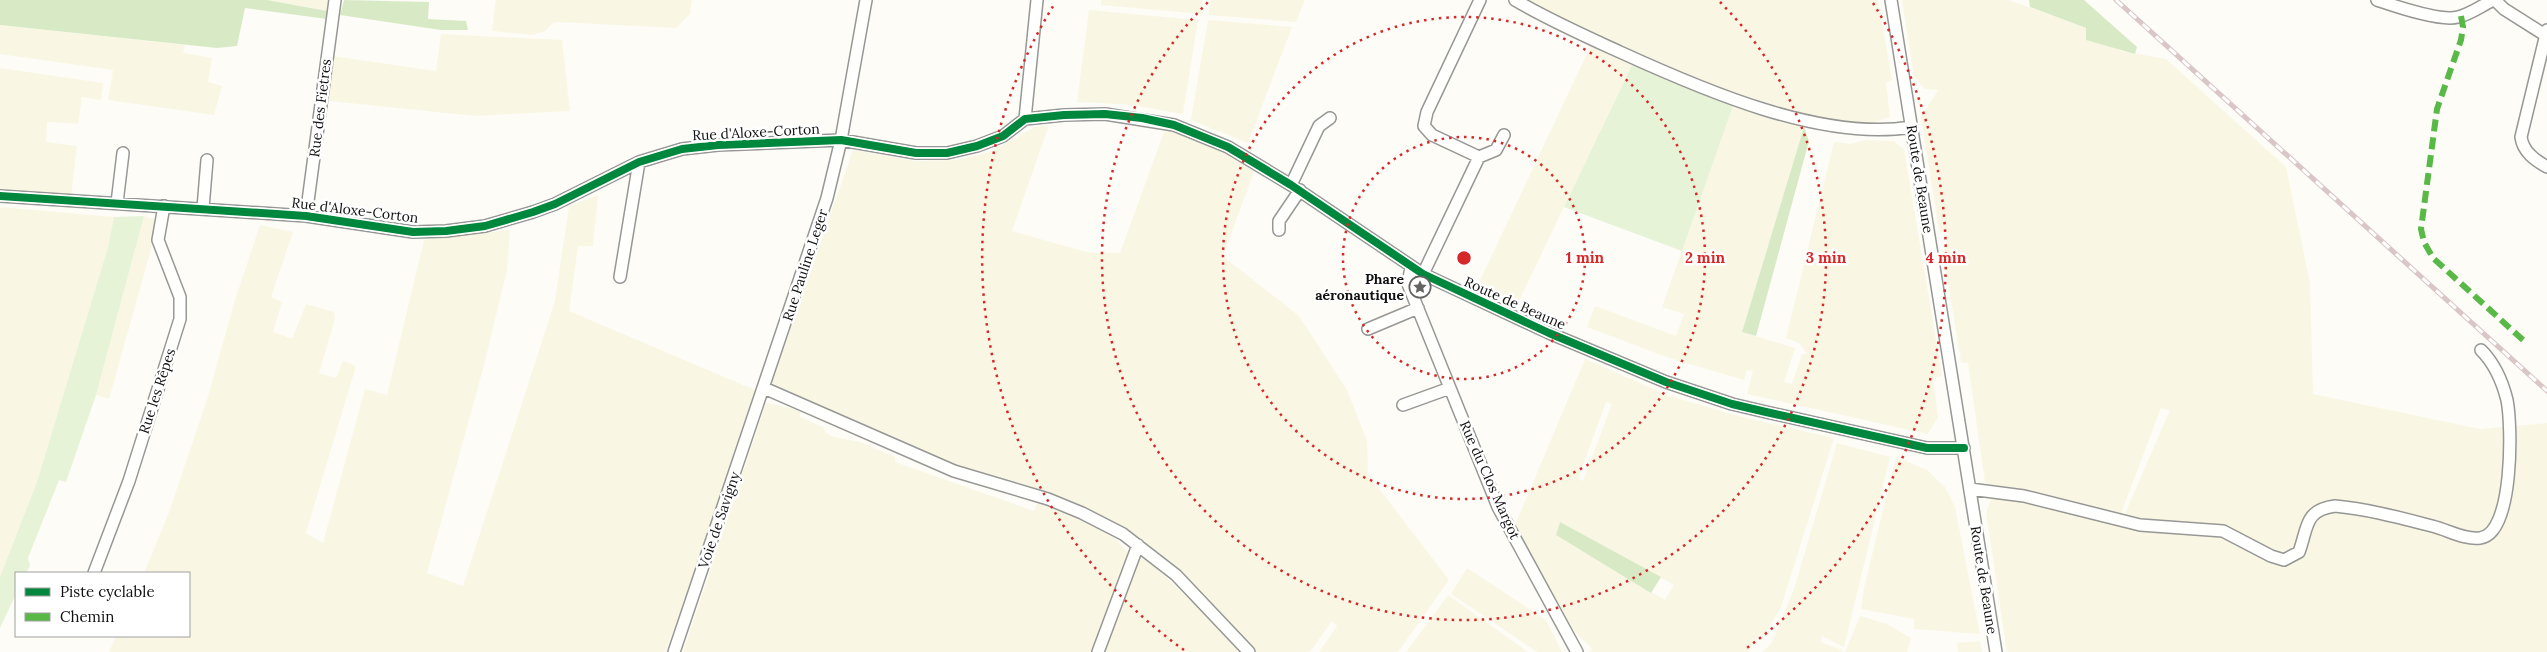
<svg xmlns="http://www.w3.org/2000/svg" width="2547" height="652" font-family="Lora,serif">
	<style>
		.farmland { fill: #f9f7e4; fill-rule: evenodd }
		.green { fill: #e7f3d7 }
		.forest { fill: #d8eac5 }
		.lines { fill: none; stroke-linecap: round; stroke-linejoin: round }
		.minor-casing { stroke: #979795; stroke-width: 14 }
		.minor { stroke: #fffffe; stroke-width: 11 }
		.rail-casing { stroke: #d9c6c7; stroke-width: 5 }
		.rail { stroke: #fff; stroke-width: 3; stroke-dasharray: 9; stroke-linecap: butt }
		.quiet { stroke: #58b947; stroke-width: 6; stroke-dasharray: 12 6; stroke-linecap: butt }
		.cycleway-casing { stroke: #fff; stroke-width: 11 }
		.cycleway { stroke: #00873e; stroke-width: 8 }
		.ring { fill: none; stroke: #d62828; stroke-width: 2.5; stroke-dasharray: 2.5 5 }
		.labels { text-anchor: middle; stroke-width: 5; stroke-linejoin: round; paint-order: stroke }
		.street-label { font-size: 14px; fill: #111; stroke: #fff }
		.poi-label { font-size: 14px; font-weight: bold; fill: #111; stroke: #fff; text-anchor: end }
		.centre { fill: #d62828; stroke: #fff; stroke-width: 2.5 }
		.ring-label { font-size: 15px; text-anchor: middle; font-weight: bold; fill: #d62828; stroke: #fff; stroke-width: 5; stroke-linejoin: round; paint-order: stroke }
	</style>
	<rect width="100%" height="100%" fill="#fdfcf7"/>
	<path class="farmland" d="M267 0H330L327 11Z
		M496 0H692L690 14 676 28 557 22 553 23 545 31 532 35 492 31Z
		M1101 0H1203L1201 14 1101 5Z
		M1211 0H1305L1296 22 1208 15Z
		M1525 0H1878L1892 80 1886 83 1890 117 1869 124 1842 121 1802 113 1745 97 1695 81Z
		M1902 0H2009L2086 28 2121 51 2166 59 2286 167 2310 283 2313 394 2480 429 2547 423V652H2007L1986 513 1993 493 2138 531V521L2124 516 2170 410 2161 408 2120 516 1985 483 1968 363 1961 362 1943 251 1945 249 1948 233 1939 231 1921 117 1938 90 1925 89 1914 77Z
		M1089 10 1198 20 1183 114 1133 105 1077 102Z
		M1208 20 1292 27 1248 143 1191 120Z
		M0 25 185 45 183 53 212 58 208 82 222 86 214 115 108 100 113 70 0 54Z
		M441 34 562 40 570 111 476 116 329 101 332 56 436 71Z
		M1591 45 1633 63 1516 307 1476 289Z
		M0 68 103 83 101 100 82 97 78 124 47 122 46 142 77 146 71 197 0 192Z
		M1733 106 1804 127 1742 332 1795 348 1784 382 1792 384 1802 354H1807L1799 343 1786 338 1834 142 1850 144 1866 140 1893 141 1904 149 1942 376 1933 378 1938 417 1928 434 1747 394 1753 371 1747 370 1744 380 1669 358 1587 327 1595 306 1676 336 1684 314 1662 307Z
		M1049 125 1012 231 1090 253H1120L1164 132 1174 131 1219 149 1255 169 1223 256 1299 316 1347 390 1367 441 1368 474 1449 580 1398 652H1319L1337 626 1332 621 1310 652H1253L1142 543 1109 521 1065 501 928 457 771 386 853 150 914 161 957 160 990 152 1035 127Z
		M598 195 593 246H578L569 311 755 390 680 613 665 652H109L116 636H189V573H144L168 515 207 400 235 300 260 225 293 232 271 297 282 302 273 332 292 339 306 304 334 312 335 319 319 373 336 378 343 361 356 366 306 533 323 543 365 389 387 395 424 240 510 230 507 270 484 365 427 573 463 586 555 301 569 206Z
		M0 207 114 217 108 247 37 482 0 577Z
		M144 216 159 221 109 399 96 395Z
		M1585 359 1670 396 1742 417 1834 438 1781 607 1764 636 1760 634 1748 652H1589L1592 649 1563 620 1515 525ZM1606 402 1612 404 1583 481 1578 479ZM1560 522 1674 585 1665 600 1556 535Z
		M766 403 800 410V417L823 427 825 432 834 437 860 442 895 457V462L1034 511 1037 503 1076 517 1116 539 1128 553 1093 652H683Z
		M1837 443 1890 457 1844 647 1822 636 1821 642 1842 650 1841 652H1763L1772 642 1794 589Z
		M1896 457 1927 470 1945 487 1955 507 1980 634 1914 629V619L1861 609 1864 588Z
		M1137 556 1153 565 1207 616 1239 652H1101Z
		M1467 568 1546 620 1562 652H1537L1451 594Z
		M1448 595 1528 652H1406Z
		M1860 616 1887 624 1911 638 1907 652H1845Z
		M1980 641 1982 652H1958L1957 643Z"/>
	<path class="green" d="M1633 63 1733 106 1682 251 1564 207Z
		M144 216 96 395 66 482 59 480 28 558 30 566 26 573H16V594L0 628V577L37 482 108 247 114 217Z"/>
	<path class="forest" d="M0 0H267L327 11V19L245 8 237 46 217 48 0 25Z
		M344 0 429 2 428 19 466 21 468 30H441L340 15Z
		M2029 0H2084L2137 47 2135 54 2086 40V28L2030 7Z
		M1804 127 1809 141 1756 336 1742 332Z
		M1560 522 1661 577 1651 593 1556 535Z"/>
	<g class="lines">
		<g class="minor-casing">
			<path id="minor" d="M1515 0C1549 20 1585 36 1620 52 1701 89 1822 142 1911 127
				M1891 0 1996 652
				M2377 0C2395 6 2441 22 2458 17 2471 14 2482 5 2494 0
				M2495 0 2504 9 2545 35
				M2547 30 2521 137C2523 152 2535 160 2547 167
				M1025 119 1064 115 1105 114 1174 125 1228 147 1291 185 1423 274 1549 333 1666 382 1732 404 1766 412 1927 448H1964
				M1025 119 1037 0
				M1479 157 1496 150 1504 135
				M1291 185 1319 126 1330 118
				M0 196 306 216 413 232 446 231 485 226 533 212 555 204 639 162 682 149 718 145 841 140 916 153H947L977 146 1003 136 1025 119
				M117 203 123 153
				M203 208 207 160
				M306 216 335 0
				M1279 230V221L1300 190
				M1411 267 1408 284 1498 507 1577 652
				M1423 274 1479 157 1432 135 1424 126 1427 112 1480 0
				M620 277 639 162
				M1368 329 1418 308
				M764 388 954 471 1048 499 1082 513 1123 534 1176 575 1249 652
				M1403 405 1450 388
				M1970 489 2024 496 2140 525 2223 531 2271 556 2284 560 2299 552C2308 528 2304 510 2335 506 2368 509 2401 518 2432 526 2448 530 2465 540 2480 538 2514 534 2512 425 2507 400 2502 380 2495 364 2481 350
				M94 573 129 481 180 319V297L158 240 164 206
				M674 652 827 198 841 140 866 0
				M1098 652 1138 545"/>
		</g>
		<use href="#minor" class="minor"/>
		<g class="rail-casing">
			<path id="rail" d="M2116 0 2547 391"/>
		</g>
		<use href="#rail" class="rail"/>
		<path class="quiet" d="M2461 16 2463 27 2461 40 2437 109 2421 229 2424 242 2433 258 2523 340"/>
		<g class="cycleway-casing">
			<path id="cycleway" d="M0 196 306 216 413 232 446 231 485 226 533 212 555 204 639 162 682 149 718 145 841 140 916 153H947L977 146 1003 136 1025 119 1064 115 1105 114 1142 118 1174 125 1228 147 1291 185 1423 274 1549 333 1666 382 1732 404 1766 412 1927 448H1964"/>
		</g>
		<use href="#cycleway" class="cycleway"/>
	</g>
	<g class="ring">
		<circle cx="1464" cy="258" r="121"/>
		<circle cx="1464" cy="258" r="241"/>
		<path d="M1720 2A362 362 0 1 1 1208 2"/>
		<path d="M1184 650A482 482 0 0 1 1055 3M1873 3A482 482 0 0 1 1744 650"/>
	</g>
	<defs>
		<g id="sight-ring" transform="scale(1.125)"><circle r="9.5" fill="#fff" stroke="#646362" stroke-width="1.5"/><path d="M0-6L1.8-2.2L6-1.7L2.9 1.2L3.7 5.4L0 3.3L-3.7 5.4L-2.9 1.2L-6-1.7L-1.8-2.2Z" fill="#646362"/></g>
	</defs>
	<g fill-rule="evenodd">
		<use href="#sight-ring" x="1420" y="287"/>
	</g>
	<g class="labels">
		<g class="street-label">
			<text transform="translate(320 108) rotate(-83)" y="5">Rue des Fietres</text>
			<text transform="translate(756 132) rotate(-3)" y="5">Rue d'Aloxe-Corton</text>
			<text transform="translate(1920 179) rotate(81)" y="5">Route de Beaune</text>
			<text transform="translate(355 210) rotate(7)" y="5">Rue d'Aloxe-Corton</text>
			<text transform="translate(805 265) rotate(-72)" y="5">Rue Pauline Leger</text>
			<text transform="translate(1515 303) rotate(24)" y="5">Route de Beaune</text>
			<text transform="translate(157 391) rotate(-72)" y="5">Rue les Rêpes</text>
			<text transform="translate(1490 480) rotate(66)" y="5">Rue du Clos Margot</text>
			<text transform="translate(719 520) rotate(-71)" y="5">Voie de Savigny</text>
			<text transform="translate(1984 580) rotate(81)" y="5">Route de Beaune</text>
		</g>
		<g class="poi-label">
			<text x="1404" y="284">Phare<tspan x="1404" dy="16">aéronautique</tspan></text>
		</g>
	</g>
	<circle cx="1464" cy="258" r="8" class="centre"/>
	<g class="ring-label">
		<text x="1585" y="263">1 min</text>
		<text x="1705" y="263">2 min</text>
		<text x="1826" y="263">3 min</text>
		<text x="1946" y="263">4 min</text>
	</g>
	<rect x="15" y="572" width="175" height="65" fill="#ffffff" stroke="#a0a0a0"/>
	<rect x="25" y="588" width="25" height="8" fill="#00873e" stroke="#a0a0a0"/>
	<text x="60" y="597" font-size="15" fill="#111111">Piste cyclable</text>
	<rect x="25" y="613" width="25" height="8" fill="#58b947" stroke="#a0a0a0"/>
	<text x="60" y="622" font-size="15" fill="#111111">Chemin</text>
</svg>
